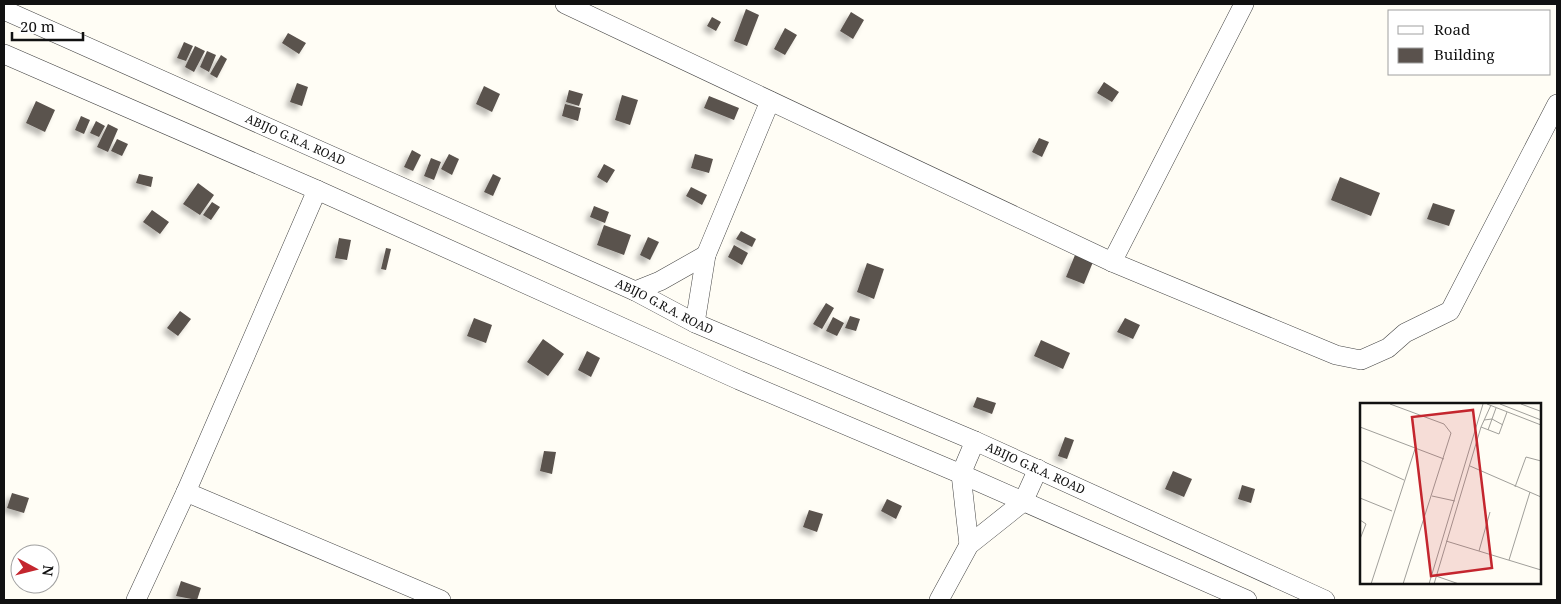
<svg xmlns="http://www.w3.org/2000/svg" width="1561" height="604" font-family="'Noto Serif',serif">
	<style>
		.building { fill: #5a524d; filter: url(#shadow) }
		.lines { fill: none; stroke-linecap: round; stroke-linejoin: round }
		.minor-casing { stroke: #444; stroke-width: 20 }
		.minor { stroke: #fff; stroke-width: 19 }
		.labels { text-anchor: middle; stroke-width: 5; stroke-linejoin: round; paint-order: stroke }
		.street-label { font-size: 12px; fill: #111; stroke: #fff }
		.inset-road { fill: none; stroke: #a09f9a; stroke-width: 1 }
		.view { fill: #c4262e; fill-opacity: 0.15; stroke: #c4262e; stroke-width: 2.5 }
		.inset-edge { fill: none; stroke: #111; stroke-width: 2.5 }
	</style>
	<defs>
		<filter id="shadow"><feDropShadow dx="-4.5" dy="4.5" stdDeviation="2.5" flood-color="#0004"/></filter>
	</defs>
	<rect width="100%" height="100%" fill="#fffdf5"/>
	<path class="building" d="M746 9 759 15 747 46 734 41Z
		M851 12 864 20 853 39 840 31Z
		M712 17 721 22 716 31 707 26Z
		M785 28 797 35 785 55 774 49Z
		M288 33 306 43 299 54 282 43Z
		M184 42 193 46 186 61 177 58Z
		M195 46 205 51 194 72 185 67Z
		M207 51 216 55 209 72 200 67Z
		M221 55 227 59 217 78 210 74Z
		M1104 82 1119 92 1112 102 1097 93Z
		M297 83 308 87 302 106 290 102Z
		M484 86 500 94 492 112 476 104Z
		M569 90 583 94 579 106 566 102Z
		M622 95 638 100 630 125 615 120Z
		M709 96 739 108 734 120 704 108Z
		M36 101 55 110 45 132 26 123Z
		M565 104 581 108 578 121 562 116Z
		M81 116 90 120 84 134 75 130Z
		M96 121 105 126 99 137 90 133Z
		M108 124 118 129 108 152 97 147Z
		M1039 138 1049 142 1042 157 1032 152Z
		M117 139 128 144 122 156 111 151Z
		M412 150 421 155 413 171 404 167Z
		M449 154 459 159 452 175 441 169Z
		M695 154 713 159 709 173 691 168Z
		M431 158 441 162 434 180 424 176Z
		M604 164 615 170 607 183 597 177Z
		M139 174 153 177 151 187 136 183Z
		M493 174 501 178 493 196 484 192Z
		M1340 177 1380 193 1371 216 1331 200Z
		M198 183 214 195 200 215 183 204Z
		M691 187 707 195 702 205 686 196Z
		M212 202 220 207 211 220 203 215Z
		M1433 203 1455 210 1449 226 1427 219Z
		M594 206 609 212 605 223 590 217Z
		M152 210 169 222 160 234 143 222Z
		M604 225 631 235 624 255 597 245Z
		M741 231 756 239 752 247 736 239Z
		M648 237 659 242 650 260 640 255Z
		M339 238 351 240 347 260 335 258Z
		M734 245 748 253 742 265 728 257Z
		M386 248 391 249 386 270 381 269Z
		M1075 255 1093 262 1084 284 1066 277Z
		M867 263 884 269 874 299 857 292Z
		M826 303 834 308 822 329 813 324Z
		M180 311 191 319 178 336 167 328Z
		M850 316 860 319 856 331 845 328Z
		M833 317 844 323 837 336 826 331Z
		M474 318 492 325 486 343 467 336Z
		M1125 318 1140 325 1133 339 1117 332Z
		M543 339 564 354 548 376 527 362Z
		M1041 340 1070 353 1063 369 1034 356Z
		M587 351 600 358 591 377 578 370Z
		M977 397 996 403 992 414 973 407Z
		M1065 437 1074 440 1067 459 1058 456Z
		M544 451 556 452 552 474 540 471Z
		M1173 471 1192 479 1184 497 1165 489Z
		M1242 485 1255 489 1251 503 1238 499Z
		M12 493 29 498 24 513 7 508Z
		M887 499 902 506 896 519 881 511Z
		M809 510 823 514 817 532 803 527Z
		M181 581 201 588 197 600 176 596Z"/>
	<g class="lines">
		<g class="minor-casing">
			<g id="minor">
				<path d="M565 4 1112 262 1336 355 1361 360 1388 348 1405 333 1450 311 1557 104"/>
				<path id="s1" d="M4 10 635 291 695 323 975 441 1325 600"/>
				<path d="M4 54 317 190 739 380 961 474 1247 600"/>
				<path d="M1112 262 1244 4"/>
				<path d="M635 291 660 281 706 255"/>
				<path d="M695 323 706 255 770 101"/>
				<path d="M186 492 441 600"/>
				<path d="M969 545 961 474 975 441"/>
				<path d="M136 600 186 492 317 190"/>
				<path d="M939 600 969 545 1023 502 1038 469"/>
			</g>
		</g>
		<use href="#minor" class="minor"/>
	</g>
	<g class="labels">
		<g class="street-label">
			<text dy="4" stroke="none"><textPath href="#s1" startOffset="319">ABIJO G.R.A. ROAD</textPath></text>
			<text dy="4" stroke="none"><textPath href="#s1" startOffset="724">ABIJO G.R.A. ROAD</textPath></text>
			<text dy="4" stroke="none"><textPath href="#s1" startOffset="1129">ABIJO G.R.A. ROAD</textPath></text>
		</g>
	</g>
	<g transform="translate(1360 403)">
		<rect width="181" height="181" fill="#fffdf5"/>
		<path class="inset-road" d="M30 1 84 21 91 30 43 181M127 1 181 22M140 1 181 17M161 1 180 8M124 17 132 16 143 22M0 24 84 56M121 24 139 31 147 9M128 27 136 5M0 57 44 77M110 63 181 94M155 84 166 54 181 58M72 93 95 98M0 95 32 108M0 117 6 121 0 136M86 138 181 167M119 148 130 109M149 157 170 89M76 173 99 181M11 181 55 46M69 181 123 1M74 181 121 24 131 2"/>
		<path class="view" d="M113 7 132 165 71 173 52 14Z"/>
		<rect width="181" height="181" class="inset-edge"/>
	</g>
	<rect width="1561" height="604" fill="none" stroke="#111111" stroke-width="10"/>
	<rect x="1388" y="10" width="162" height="65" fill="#ffffff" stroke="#a0a0a0"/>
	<rect x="1398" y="26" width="25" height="8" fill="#ffffff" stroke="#a0a0a0"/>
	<text x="1434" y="35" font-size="15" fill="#111111">Road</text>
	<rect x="1398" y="48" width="25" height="15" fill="#5a524d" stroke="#a0a0a0"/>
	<text x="1434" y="60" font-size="15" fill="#111111">Building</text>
	<g transform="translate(35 569) rotate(97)"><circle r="24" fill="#ffffff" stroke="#a0a0a0"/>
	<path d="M0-4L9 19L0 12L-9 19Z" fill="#c4262e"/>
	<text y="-8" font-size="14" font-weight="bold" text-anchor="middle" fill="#111111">N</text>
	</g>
	<path d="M12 32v8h71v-8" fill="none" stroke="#111111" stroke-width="2.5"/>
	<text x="20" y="32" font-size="15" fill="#111111" stroke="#ffffff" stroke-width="4" paint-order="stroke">20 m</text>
</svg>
